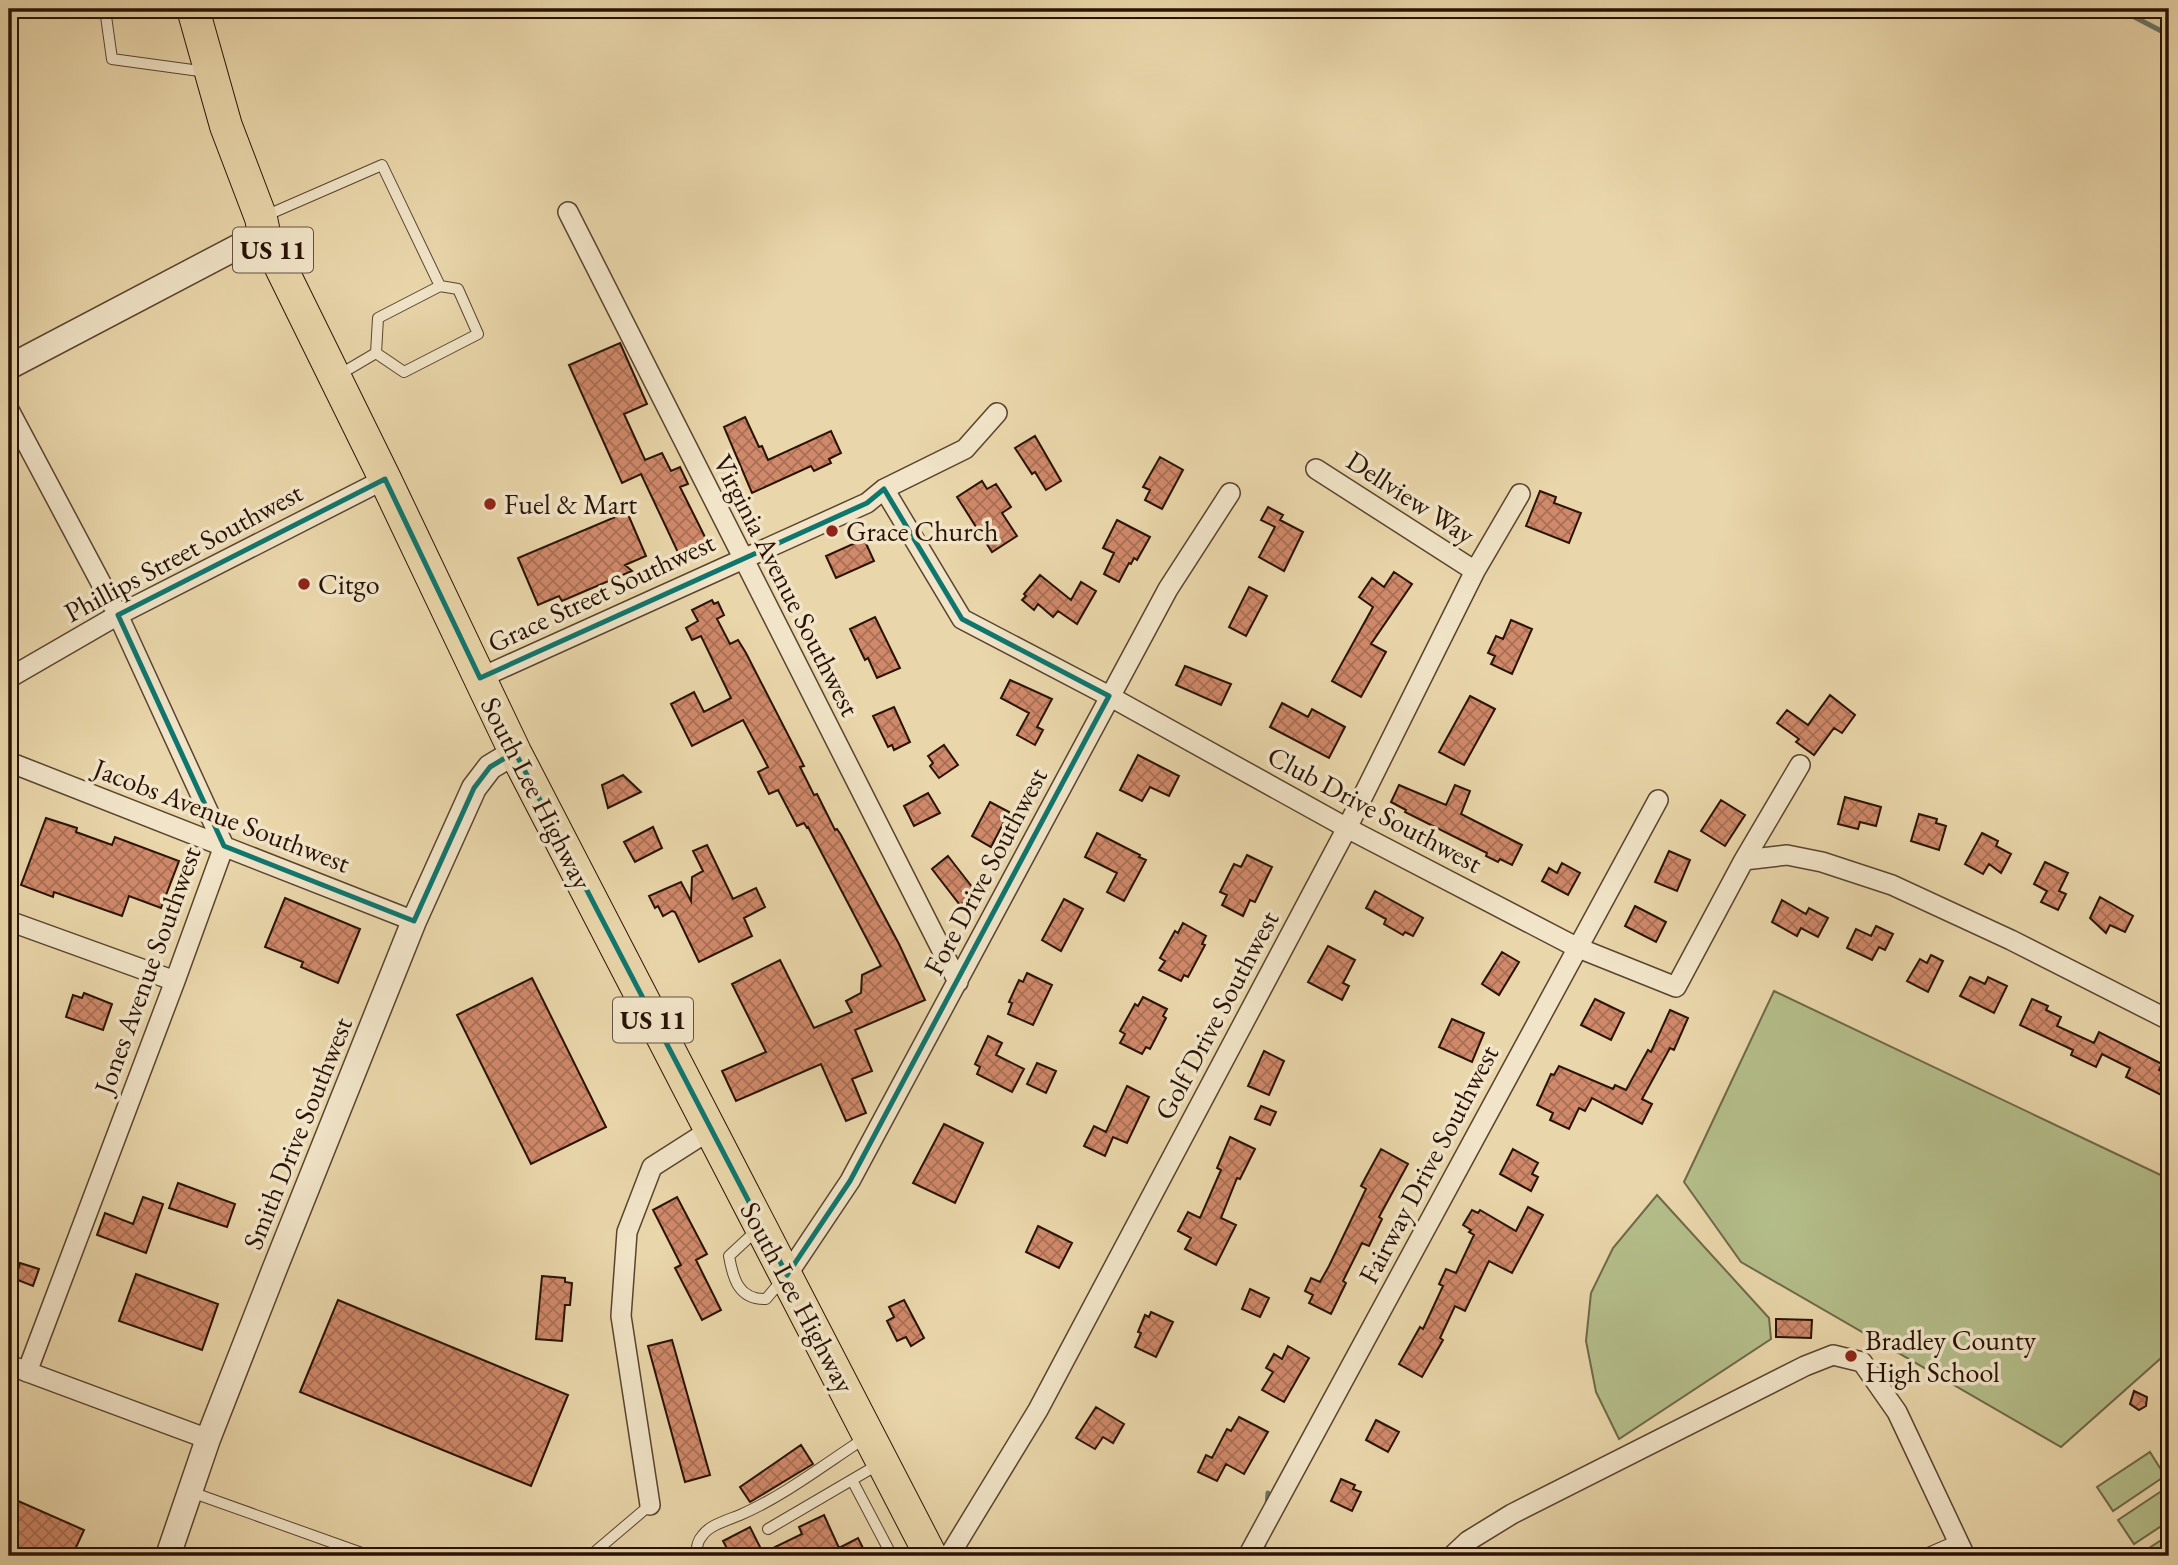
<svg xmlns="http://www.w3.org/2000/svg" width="2178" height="1565" font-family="'EB Garamond',serif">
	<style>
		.green { fill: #b4be8a; stroke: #6e6848; stroke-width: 2 }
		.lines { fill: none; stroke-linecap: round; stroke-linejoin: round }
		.stream { stroke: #6b7669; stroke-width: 5 }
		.building { fill: url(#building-cross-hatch); stroke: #291205; stroke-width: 2 }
		.service-casing { stroke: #59432e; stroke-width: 12 }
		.minor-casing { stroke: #59432e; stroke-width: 22 }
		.tertiary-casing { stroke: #59432e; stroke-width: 27 }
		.primary-casing { stroke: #291205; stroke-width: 34 }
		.service { stroke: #f1e4c8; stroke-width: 10 }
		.minor { stroke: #f1e4c8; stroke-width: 19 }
		.tertiary { stroke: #f1e4c8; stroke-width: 24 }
		.primary { stroke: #e9d6aa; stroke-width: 32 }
		.marked { fill: none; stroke: #0f766e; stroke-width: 5; stroke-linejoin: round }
		.poi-dot { fill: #8f2418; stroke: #f1e4c8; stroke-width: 2.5 }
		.labels { text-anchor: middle; stroke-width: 7; stroke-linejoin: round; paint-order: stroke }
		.shield { fill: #f1e4c8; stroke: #655140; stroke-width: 2 }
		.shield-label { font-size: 26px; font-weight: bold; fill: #291205 }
		.street-label { font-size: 28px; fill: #291205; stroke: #f1e4c8 }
		.poi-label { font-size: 28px; fill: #291205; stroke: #f1e4c8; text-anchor: start }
	</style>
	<defs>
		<pattern id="building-cross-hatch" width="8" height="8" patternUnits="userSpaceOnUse" patternTransform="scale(1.75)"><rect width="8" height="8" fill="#d0896a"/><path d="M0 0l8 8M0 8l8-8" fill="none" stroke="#a96f55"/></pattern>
	</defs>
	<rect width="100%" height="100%" fill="#e9d6aa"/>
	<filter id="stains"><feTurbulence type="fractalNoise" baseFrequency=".00286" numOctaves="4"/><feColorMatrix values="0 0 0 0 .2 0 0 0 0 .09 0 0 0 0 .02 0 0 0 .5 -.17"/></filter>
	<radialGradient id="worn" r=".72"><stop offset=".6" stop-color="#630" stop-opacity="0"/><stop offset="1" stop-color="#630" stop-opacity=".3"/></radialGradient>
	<path class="green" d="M1774 991 2169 1179V1351L2061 1447 1741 1262 1684 1182Z
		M1657 1195 1769 1318 1771 1339 1619 1439 1596 1392 1586 1341 1591 1293 1613 1248Z
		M2150 1452 2165 1476 2113 1511 2097 1487Z
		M2169 1486V1521L2134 1544 2118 1520Z
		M2169 1535V1556H2142L2140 1554Z"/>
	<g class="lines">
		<path class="stream" d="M2119 9 2169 35
			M1267 1507 1268 1493
			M1263 1556 1264 1542"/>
	</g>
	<path class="building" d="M620 343 647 404 624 414 645 460 662 453 671 471 680 467 688 484 680 487 710 547 682 561 641 474 622 483 569 365Z
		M745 417 759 447 762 446 768 460 831 431 841 453 829 459 831 463 814 471 811 466 752 493 724 427Z
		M1035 436 1061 481 1046 490 1035 472 1032 474 1015 448Z
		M1160 457 1183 470 1162 509 1145 500 1150 490 1143 487Z
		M982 481 987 489 996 484 1011 507 1002 513 1017 536 992 552 957 497Z
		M1540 491 1556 497 1554 503 1581 513 1569 543 1526 526Z
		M1268 507 1283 515 1280 520 1303 532 1284 571 1259 557 1275 527 1261 520Z
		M627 512 646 556 625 565 632 571 562 601 559 596 538 605 518 558Z
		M1117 520 1150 537 1137 560 1134 558 1131 564 1129 563 1119 582 1104 574 1114 553 1103 548Z
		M864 539 874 561 836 578 826 556Z
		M1394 572 1412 584 1371 644 1386 652 1361 697 1332 681 1373 607 1359 597 1372 578 1384 587Z
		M1040 575 1071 600 1081 582 1096 591 1077 624 1058 611 1053 617 1038 604 1034 610 1022 600 1026 596 1024 594Z
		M1249 587 1267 596 1246 636 1229 627Z
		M712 600 714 604 718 602 724 615 717 619 730 644 738 640 746 653 804 766 800 767 814 795 817 794 835 830 837 829 841 835 899 944 925 1000 855 1030 872 1071 852 1079 866 1113 846 1121 821 1064 736 1101 722 1071 766 1052 732 984 780 960 814 1028 852 1012 846 1001 861 993 862 975 881 966 808 827 807 828 804 823 797 826 778 790 769 794 758 772 768 767 743 720 692 746 671 704 694 692 704 712 731 698 701 636 692 640 686 628 698 621 692 610Z
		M875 617 900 668 877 678 868 658 865 660 850 629Z
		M1511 620 1532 629 1512 674 1491 664 1495 656 1488 653 1496 636 1503 639Z
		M1185 666 1231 684 1221 705 1176 685Z
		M1010 680 1052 699 1037 727 1043 730 1035 745 1017 735 1029 713 1001 698Z
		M1830 695 1855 715 1842 733 1834 728 1814 755 1796 742 1799 739 1777 723 1787 710 1808 725Z
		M1470 696 1495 709 1464 765 1439 752Z
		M1282 703 1308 717 1312 709 1345 727 1329 758 1270 727Z
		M894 707 910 742 894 750 892 745 888 747 873 716Z
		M944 745 958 765 939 778 930 766 933 763 928 756Z
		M1138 755 1179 776 1169 796 1150 787 1142 801 1120 790Z
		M623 775 641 792 608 808 602 785Z
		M1399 785 1446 805 1455 785 1470 791 1461 814 1522 845 1512 865 1500 859 1498 862 1486 856 1487 853 1405 812 1406 810 1391 802Z
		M928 793 940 813 914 826 904 806Z
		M1845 797 1881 807 1876 826 1860 822 1858 829 1838 824Z
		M1721 800 1745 815 1725 846 1701 831Z
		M990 802 1009 812 991 847 972 836Z
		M1919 814 1937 819 1936 823 1946 826 1939 850 1911 841Z
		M46 818 77 828 76 832 112 845 115 837 179 861 161 908 129 896 122 916 54 892 53 897 21 885Z
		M653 827 662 848 635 862 624 842Z
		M1097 833 1140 855 1139 857 1146 860 1124 901 1107 892 1117 873 1085 857Z
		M1982 833 1998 841 1996 846 2011 854 2001 873 1989 864 1983 874 1965 864Z
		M707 845 733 899 756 888 765 907 744 918 752 936 699 962 675 912 672 911 663 916 658 906 655 908 649 896 681 882 691 901 692 877 703 871 693 851Z
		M1669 851 1690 860 1677 891 1655 882Z
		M1247 855 1272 867 1255 902 1250 900 1243 916 1222 905 1227 895 1220 892 1234 864 1241 867Z
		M948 856 976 892 960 905 932 869Z
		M2045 862 2068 873 2059 891 2066 894 2058 910 2041 902 2047 891 2034 884Z
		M1562 863 1580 873 1568 895 1542 881 1549 868 1557 873Z
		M1375 891 1423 918 1413 936 1405 932 1403 935 1384 924 1386 919 1366 908Z
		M2100 897 2133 916 2125 932 2110 925 2106 933 2090 918Z
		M285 898 360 929 338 983 301 967 303 962 265 947Z
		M1064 899 1083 909 1061 951 1042 940Z
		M1782 900 1806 914 1809 908 1828 918 1818 937 1801 928 1797 936 1772 922Z
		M1635 906 1666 922 1656 942 1625 926Z
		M1183 923 1206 936 1202 944 1205 945 1188 977 1184 975 1181 981 1159 970 1165 961 1160 958 1175 931 1178 933Z
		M1876 926 1893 934 1885 950 1879 947 1872 960 1847 948 1856 929 1871 936Z
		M1328 946 1355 960 1343 983 1349 986 1342 1000 1308 982Z
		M1502 952 1519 962 1499 995 1482 984Z
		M1931 955 1943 961 1928 992 1907 981 1920 959 1927 963Z
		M1027 973 1052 985 1033 1025 1008 1014 1012 1003 1009 1002 1019 980 1023 982Z
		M1970 977 1985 984 1988 977 2007 986 1994 1013 1960 996Z
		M532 978 606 1127 531 1164 457 1015Z
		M84 993 112 1004 103 1030 66 1017 73 995 82 998Z
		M1143 997 1167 1009 1163 1016 1166 1018 1150 1049 1146 1047 1142 1054 1120 1043 1125 1034 1120 1031 1135 1004 1138 1006Z
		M1595 999 1624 1013 1611 1040 1581 1025Z
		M2032 999 2048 1006 2046 1010 2061 1017 2057 1026 2094 1043 2099 1032 2162 1064 2159 1070 2169 1075V1088L2165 1097 2126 1077 2130 1068 2102 1054 2096 1067 2071 1055 2073 1050 2020 1025Z
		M1670 1010 1688 1018 1674 1050 1670 1048 1642 1099 1652 1104 1642 1124 1592 1098 1585 1111 1579 1108 1569 1129 1550 1120 1553 1113 1537 1105 1551 1074 1554 1075 1559 1066 1613 1089 1615 1085 1626 1090 1648 1050 1651 1052Z
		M1452 1019 1484 1033 1472 1062 1439 1047Z
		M988 1036 1002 1043 996 1055 1024 1069 1012 1092 977 1074 980 1067 975 1064Z
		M1264 1051 1284 1061 1269 1095 1248 1086Z
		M1037 1063 1056 1071 1046 1093 1027 1084Z
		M1127 1086 1149 1097 1127 1143 1113 1137 1105 1156 1084 1146 1094 1126 1106 1132Z
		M1261 1106 1276 1112 1270 1125 1255 1119Z
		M944 1124 983 1143 955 1203 913 1183Z
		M1230 1137 1255 1149 1240 1179 1237 1178 1221 1218 1236 1225 1216 1265 1185 1249 1191 1238 1178 1231 1188 1212 1200 1218 1221 1170 1217 1168Z
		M1381 1149 1408 1164 1379 1217 1382 1219 1369 1246 1362 1243 1343 1281 1346 1283 1331 1314 1309 1303 1313 1295 1305 1291 1311 1278 1320 1282 1329 1266 1366 1189 1361 1186Z
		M1513 1149 1538 1163 1532 1174 1538 1177 1531 1191 1500 1174Z
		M178 1183 235 1204 227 1227 169 1208Z
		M143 1197 163 1204 146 1253 97 1235 105 1213 133 1224Z
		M677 1197 707 1254 696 1260 721 1310 702 1320 675 1268 681 1265 653 1210Z
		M1528 1207 1543 1215 1512 1273 1489 1261 1465 1311 1455 1306 1440 1338 1443 1340 1422 1377 1399 1364 1420 1327 1423 1329 1443 1286 1439 1284 1446 1269 1456 1273 1474 1235 1469 1232 1471 1230 1463 1225 1472 1210 1478 1213 1480 1210 1516 1231Z
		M1038 1226 1072 1243 1059 1268 1026 1252Z
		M20 1263 39 1269 33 1286 15 1279Z
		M136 1274 218 1304 202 1350 119 1321Z
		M542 1276 565 1278V1282L572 1283 570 1305H565L562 1341 536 1339Z
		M1250 1289 1269 1298 1260 1317 1242 1309Z
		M338 1300 568 1395 531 1486 300 1392Z
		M904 1300 924 1338 911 1346 906 1337 897 1341 887 1321 894 1317 889 1307Z
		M1151 1312 1173 1322 1156 1357 1135 1347 1141 1333 1138 1332 1145 1315 1149 1317Z
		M1776 1319 1812 1320 1811 1338 1776 1337Z
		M672 1340 710 1475 685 1482 648 1346Z
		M1288 1346 1309 1358 1284 1402 1262 1390 1273 1372 1266 1368 1274 1354 1282 1359Z
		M2134 1391 2147 1397 2146 1406 2139 1410 2130 1404Z
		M1096 1407 1124 1424 1113 1443 1103 1437 1095 1449 1076 1438Z
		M1239 1417 1268 1432 1244 1474 1226 1464 1217 1481 1198 1472 1206 1455 1212 1458 1227 1429 1231 1431Z
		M1376 1420 1399 1432 1388 1452 1366 1440Z
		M801 1445 813 1464 750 1502 740 1487Z
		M1341 1479 1355 1485 1353 1489 1361 1492 1352 1511 1331 1501Z
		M9 1497 84 1530 72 1556H9Z
		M824 1515 839 1548 858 1538 867 1556H731L723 1541 750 1527 763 1553 802 1534 799 1527Z"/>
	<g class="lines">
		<g class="service-casing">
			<path id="service" d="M105 9 112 59 207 72
				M265 216 382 165 440 286 378 318 376 353 337 376
				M376 353 404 372 478 334 458 289 440 286
				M757 1230 729 1256C733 1279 739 1300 766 1299L782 1280
				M852 1480 892 1556
				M191 1492 370 1556
				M768 1529 879 1464
				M590 1556 650 1505
				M698 1556C696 1549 697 1542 702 1536 709 1525 728 1520 740 1515 784 1496 825 1464 865 1438
				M1921 1556 1958 1540"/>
		</g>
		<g class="minor-casing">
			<path id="minor" d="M568 212 958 982
				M9 410 118 615 224 846 175 981 27 1372
				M1316 469 1475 571
				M884 489 962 619 1109 696 1347 828 1576 947 1676 987 1744 860 1800 765
				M9 678 118 615 385 479
				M480 678 867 503 884 489 965 449 997 413
				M9 762 414 921
				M1744 860 1787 855 1822 862 1892 885 2011 940 2169 1020
				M9 921 175 981
				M787 1275 850 1181 1168 589 1230 493
				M9 1365 208 1439
				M650 1505 621 1316 627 1232 652 1167 710 1130
				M949 1556 1038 1410 1347 828 1475 571 1520 494
				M1248 1556 1658 800
				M1452 1556 1468 1541 1512 1514 1805 1366 1833 1355 1862 1362 1897 1412 1965 1556"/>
		</g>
		<g class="tertiary-casing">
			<path id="tertiary" d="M9 367 264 233
				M168 1556 208 1439 273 1273 414 921 474 788 490 767 515 752"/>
		</g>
		<g class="primary-casing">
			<path id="primary" d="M193 9 226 126 261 218 264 233 385 479 515 752 931 1556"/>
		</g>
		<use href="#service" class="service"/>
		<use href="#minor" class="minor"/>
		<use href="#tertiary" class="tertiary"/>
		<use href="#primary" class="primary"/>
	</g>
	<path class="marked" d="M385 479 480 678 867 503 884 489 962 619 1109 696 850 1181 787 1275 515 752 490 767 474 788 414 921 224 846 118 615Z"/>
	<g class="poi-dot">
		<circle cx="490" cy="504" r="7"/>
		<circle cx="832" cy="531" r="7"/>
		<circle cx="304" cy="584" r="7"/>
		<circle cx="1851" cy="1356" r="7"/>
	</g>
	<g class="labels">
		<g class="shield">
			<rect x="233" y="227.5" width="80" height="45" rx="5"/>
			<rect x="613" y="997.5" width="80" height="45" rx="5"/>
		</g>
		<g class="shield-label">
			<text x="273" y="259">US 11</text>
			<text x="653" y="1029">US 11</text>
		</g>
		<g class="street-label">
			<text transform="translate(1411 497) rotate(33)" y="10">Dellview Way</text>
			<text transform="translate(183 552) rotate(-28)" y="10">Phillips Street Southwest</text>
			<text transform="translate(787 585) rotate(63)" y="10">Virginia Avenue Southwest</text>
			<text transform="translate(601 592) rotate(-25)" y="10">Grace Street Southwest</text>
			<text transform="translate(537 793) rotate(63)" y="10">South Lee Highway</text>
			<text transform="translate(1375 809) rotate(28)" y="10">Club Drive Southwest</text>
			<text transform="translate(222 815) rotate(21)" y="10">Jacobs Avenue Southwest</text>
			<text transform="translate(985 871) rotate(-62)" y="10">Fore Drive Southwest</text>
			<text transform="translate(147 970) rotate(-70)" y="10">Jones Avenue Southwest</text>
			<text transform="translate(1216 1015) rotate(-62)" y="10">Golf Drive Southwest</text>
			<text transform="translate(297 1133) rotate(-68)" y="10">Smith Drive Southwest</text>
			<text transform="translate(1428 1164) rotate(-62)" y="10">Fairway Drive Southwest</text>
			<text transform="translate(798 1297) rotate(62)" y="10">South Lee Highway</text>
		</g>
		<g class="poi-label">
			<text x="504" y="514">Fuel &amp; Mart</text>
			<text x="846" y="541">Grace Church</text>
			<text x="318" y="594">Citgo</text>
			<text x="1865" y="1350">Bradley County<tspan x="1865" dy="32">High School</tspan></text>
		</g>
	</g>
	<rect width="2178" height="1565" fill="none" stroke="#e9d6aa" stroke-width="35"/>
	<rect x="10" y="10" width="2157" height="1544" fill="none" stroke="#291205" stroke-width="3.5"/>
	<rect x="18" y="18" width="2143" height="1530" fill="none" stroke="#291205" stroke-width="2"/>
	<rect width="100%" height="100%" filter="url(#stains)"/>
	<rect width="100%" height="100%" fill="url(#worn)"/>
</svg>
